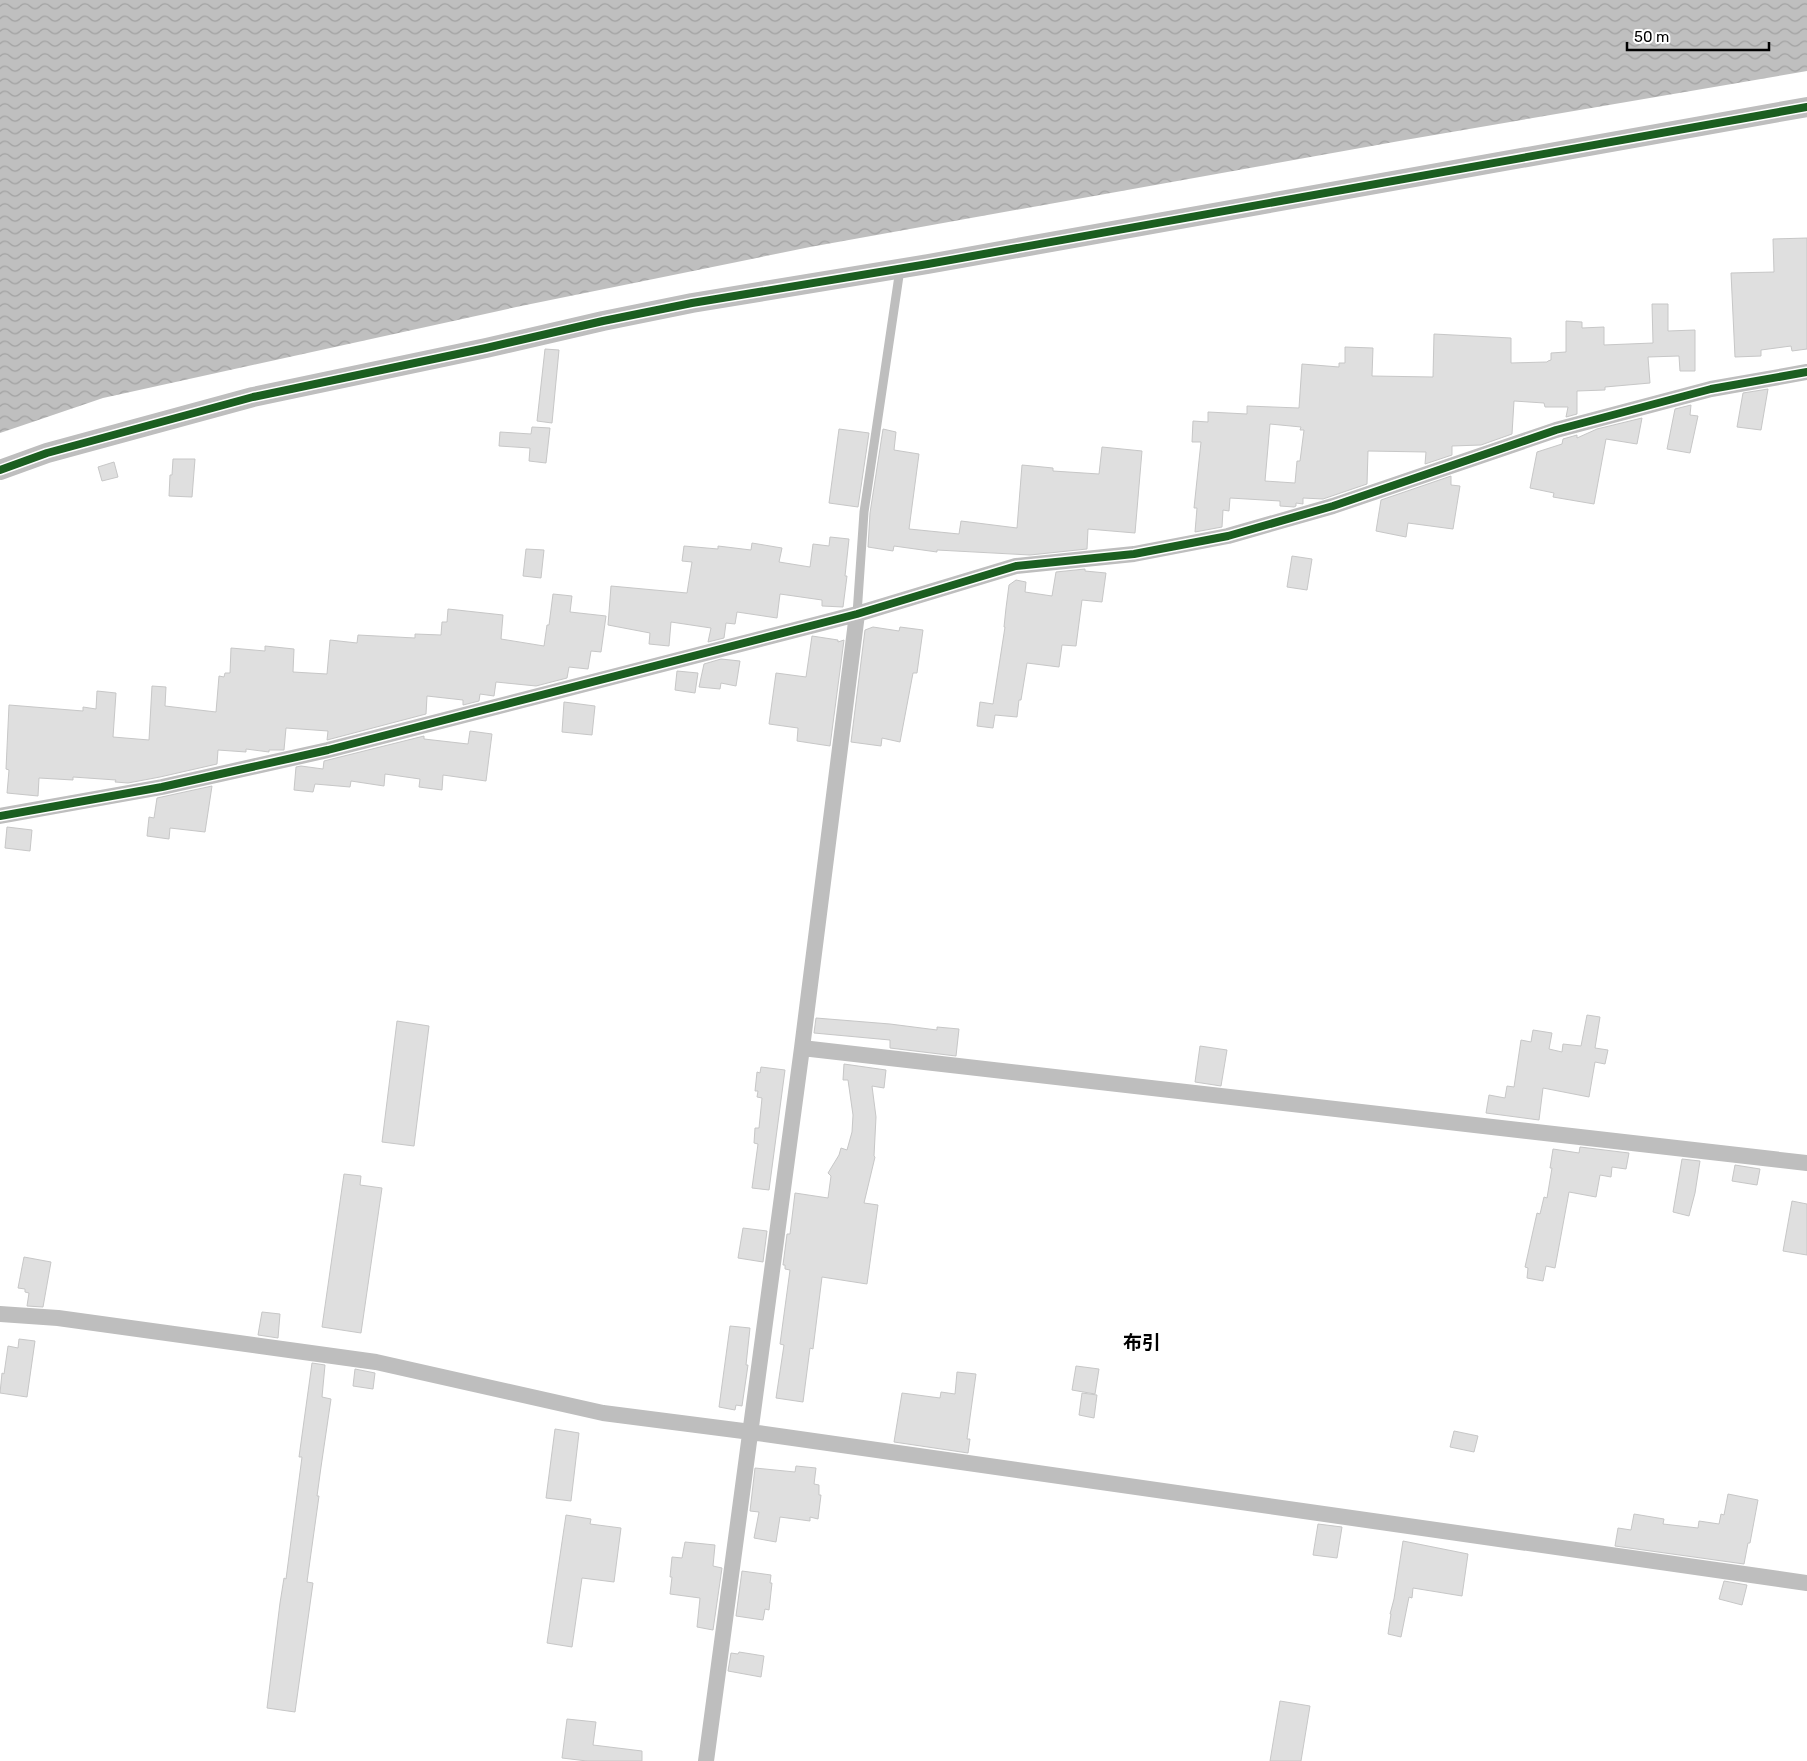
<svg xmlns="http://www.w3.org/2000/svg" width="1807" height="1761" font-family="Rubik,'Noto Sans JP',sans-serif">
	<style>
		.water { fill: url(#water-waves) }
		.building { fill: #dfdfdf; stroke: #c7c7c7; fill-rule: evenodd }
		.lines { fill: none; stroke-linecap: round; stroke-linejoin: round }
		.service { stroke: #bebebe; stroke-width: 9 }
		.minor { stroke: #bebebe; stroke-width: 16 }
		.tertiary { stroke: #bebebe; stroke-width: 20 }
		.cycleway-casing { stroke: #fff; stroke-width: 11 }
		.cycleway { stroke: #1b5e20; stroke-width: 8 }
		.labels { text-anchor: middle; stroke-width: 5; stroke-linejoin: round; paint-order: stroke }
		.quarter-label { font-size: 19px; font-weight: bold; fill: #000; stroke: #fff }
	</style>
	<defs>
		<pattern id="water-waves" width="16" height="10" patternUnits="userSpaceOnUse" patternTransform="scale(1.25)"><rect width="16" height="10" fill="#bfbfbf"/><path d="M0 5q4-4 8 0t8 0" fill="none" stroke="#a2a2a2"/></pattern>
	</defs>
	<rect width="100%" height="100%" fill="#fff"/>
	<path class="water" d="M0 0H1807V71L1405 140 810 247 521 306 103 398 0 433Z"/>
	<path class="building" d="M1807 238V349L1792 351 1791 346 1761 350V356L1735 357 1731 273 1774 272 1773 239Z
		M1652 304H1668V331L1695 330V371H1680L1679 356 1648 357 1650 383 1605 387V390L1577 391V414L1566 417 1568 407H1545L1544 403 1514 401 1512 434 1481 445 1452 446V455L1425 464 1426 452 1368 451 1367 484 1323 499 1303 498V504L1296 503V506L1294 507 1280 506V501L1230 498 1229 511 1223 510 1222 527 1195 532 1197 508H1194L1201 442H1192L1193 421 1208 422V412L1247 414V406L1299 408 1302 364 1339 367V363H1345V347L1373 348 1372 376 1433 377 1434 334 1511 338V363L1547 362 1548 361 1551 360V353L1566 352V321L1582 322V328L1604 327V345L1653 343ZM1270 424 1301 427 1300 430H1304L1300 461H1297L1295 483 1265 481Z
		M545 349 559 350 552 423 537 421Z
		M1768 389 1761 430 1737 427 1743 393Z
		M1691 405 1690 415 1698 416 1690 453 1667 449 1675 409Z
		M1642 418 1637 444 1606 439 1594 504 1553 497 1554 493 1530 488 1537 452 1562 444 1563 439 1577 435V438L1597 429Z
		M532 427 550 428 546 463 529 461 530 448 499 446 500 432 531 434Z
		M839 429 869 433 858 507 829 503Z
		M883 429 896 432 894 450 919 454 909 529 959 534 961 521 1017 528 1022 465 1053 468V471L1099 474 1102 447 1142 451 1135 533 1088 529 1087 549 1030 555 937 550V552L894 546 893 551 868 547 870 513Z
		M173 459H195L192 497 169 496 170 475H172Z
		M114 462 118 477 102 481 98 467Z
		M1451 476V485L1460 486 1453 529 1408 523 1406 537 1376 531 1381 500Z
		M830 537 849 539 845 576H847L843 607 822 606V600L780 594 777 618 737 612 735 624 726 623 724 638 708 642 711 628 671 622 669 646 649 644 650 633 608 625 611 586 687 593 692 562 682 561 684 546 718 549V546L751 550 752 543 782 548 779 562 810 567 813 544 829 546Z
		M526 549 544 550 541 578 523 576Z
		M1292 556 1312 559 1307 590 1287 587Z
		M1085 569V571L1106 573 1102 602 1082 600 1076 646 1062 645 1059 667 1027 663 1021 700H1019L1017 717 995 715 993 728 977 726 980 702 993 704 1005 627H1004L1006 608 1009 585 1016 580 1026 582 1025 592 1052 596 1056 572Z
		M553 594 572 596 570 612 606 616 601 652 591 651 588 669 569 667 567 678 536 686 496 682 494 696 480 694 479 701 463 705V700L427 696 426 714 327 740 328 731 286 728 284 750H269V752L246 749V752L218 750 217 764 160 777 128 783 115 782 116 780 73 777V780L39 778 38 796 7 793 9 770 6 769 9 705 83 711V707L96 709 97 691 116 693 113 737 149 740 152 686 166 687 165 706 216 712 219 676 224 677 225 673H230L231 648 265 651V646L294 649 293 672 327 674 330 640 357 643 358 635 415 638V634L441 635 442 622H447L448 609 503 615 501 639 544 646 547 625H549Z
		M873 627 899 631 900 627 923 630 917 673H913L900 742 882 738 881 746 851 742 865 630Z
		M812 636 838 640V642L844 640 830 746 797 741 798 728 769 724 776 673 806 677Z
		M721 659 740 661 736 686 721 683 720 689 699 687 704 664Z
		M677 671 698 673 695 693 675 690Z
		M564 702 595 706 592 735 562 732Z
		M470 731 492 734 486 781 443 775 442 790 419 787 420 779 385 774 384 786 351 781 350 787 315 784 313 792 294 790 296 767 301 766 323 769 324 761 424 736V739L468 744Z
		M212 786 205 832 170 828 169 839 147 836 149 817 154 818 157 798Z
		M7 827 32 830 30 851 5 848Z
		M1587 1015 1600 1017 1595 1048 1608 1050 1605 1064 1595 1062 1589 1097 1543 1088 1539 1120 1486 1113 1489 1095 1505 1098 1507 1086 1514 1087 1521 1040 1531 1042 1533 1030 1552 1033 1549 1049 1562 1052 1563 1044 1581 1046Z
		M816 1018 890 1024 937 1030V1027L959 1029 956 1056 890 1048V1040L814 1033Z
		M397 1021 429 1026 414 1146 382 1142Z
		M1200 1046 1227 1050 1221 1086 1195 1082Z
		M844 1064 886 1070 884 1088 872 1086 876 1117 874 1156 875 1157 864 1203 878 1205 867 1284 822 1277 813 1349 810 1348 803 1402 776 1398 784 1345 780 1344 790 1270 785 1269V1265H783L787 1234H790L795 1193 828 1198 831 1176 828 1173 839 1155 841 1148 847 1150 852 1132 853 1115 848 1080H843Z
		M761 1067 785 1070 769 1190 752 1188 758 1144 754 1143 755 1128H759L762 1098 757 1097 758 1091H755L757 1072 760 1073Z
		M1580 1147 1629 1153 1626 1169 1612 1167 1611 1177 1600 1175 1596 1197 1569 1192 1555 1268 1546 1266 1543 1281 1527 1278 1528 1268 1525 1267 1537 1213 1540 1214 1544 1197 1547 1198 1552 1168H1550L1553 1149 1579 1153Z
		M1682 1159 1700 1161 1695 1193 1689 1216 1673 1212Z
		M1735 1165 1760 1169 1757 1185 1732 1181Z
		M344 1174 361 1176 360 1185 382 1188 361 1333 322 1327Z
		M1792 1201 1807 1204V1255L1783 1251Z
		M743 1228 767 1231 763 1262 738 1258Z
		M24 1257 51 1262 43 1307 27 1306 29 1293 25 1292V1289L18 1288Z
		M262 1312 280 1314 278 1338 258 1335Z
		M730 1326 750 1328 746 1365H748L742 1406 736 1405 735 1410 719 1407Z
		M19 1339 35 1341 27 1397 0 1393 2 1373 4 1374 8 1346 18 1348Z
		M312 1363 325 1365 322 1397 331 1399 321 1467 317 1496H319L307 1582 313 1583 295 1712 267 1708 280 1603 284 1578 286 1579 302 1457H299Z
		M1076 1366 1099 1369 1095 1394 1072 1390Z
		M355 1369 375 1373 373 1389 353 1386Z
		M957 1372 976 1374 967 1439H970L968 1453 894 1442 902 1393 940 1398 941 1392 955 1394Z
		M1082 1393 1097 1395 1094 1418 1079 1415Z
		M555 1429 579 1433 571 1501 546 1498Z
		M1454 1431 1478 1436 1474 1452 1450 1447Z
		M796 1466 816 1468 814 1484 819 1485V1495H821L818 1519 810 1517V1521L780 1517 776 1542 754 1538 759 1512 750 1511 755 1468 795 1472Z
		M1728 1494 1758 1500 1750 1543H1748L1744 1564 1615 1546 1618 1528 1631 1530 1634 1514 1664 1519 1663 1524 1698 1528 1699 1521 1719 1524 1721 1514 1724 1515Z
		M566 1515 591 1519 590 1524 621 1528 614 1582 582 1578 572 1647 547 1643Z
		M1318 1524 1342 1527 1337 1558 1313 1555Z
		M1403 1541 1468 1554 1462 1596 1413 1588 1412 1598 1409 1597 1401 1637 1388 1634 1391 1614H1390L1394 1599Z
		M685 1542 715 1545 713 1566 722 1568 713 1630 697 1627 700 1598 670 1594 672 1577H670L672 1557 682 1558Z
		M742 1571 771 1575 770 1583H772L769 1610 765 1609 763 1620 736 1616Z
		M1724 1581 1747 1585 1742 1605 1719 1599Z
		M739 1652 764 1656 761 1677 728 1671 731 1653 738 1654Z
		M1280 1701 1310 1706 1301 1761H1270Z
		M567 1719 596 1722 593 1745 642 1751V1761H587L562 1758Z"/>
	<g class="lines">
		<path class="service" d="M857 614 864 512 900 269"/>
		<path class="minor" d="M0 816 162 787 328 750 857 614 1016 566 1134 554 1228 536 1333 506 1556 430 1711 389 1807 372
			M802 1048 1807 1163
			M0 1314 58 1318 376 1362 603 1413 751 1432 1807 1583
			M706 1761 802 1048 857 614"/>
		<path class="tertiary" d="M0 470 47 453 253 397 486 348 603 321 692 303 928 264 1807 107"/>
		<g class="cycleway-casing">
			<path id="cycleway" d="M0 470 47 453 253 397 486 348 603 321 692 303 928 264 1807 107
				M0 816 162 787 328 750 857 614 1016 566 1134 554 1228 536 1333 506 1556 430 1711 389 1807 372"/>
		</g>
		<use href="#cycleway" class="cycleway"/>
	</g>
	<g class="labels">
		<g class="quarter-label">
			<text x="1142" y="1349">布引</text>
		</g>
	</g>
	<path d="M1627 42v8h142v-8" fill="none" stroke="#000000" stroke-width="2.5"/>
	<text x="1634" y="42" font-size="15" fill="#000000" stroke="#ffffff" stroke-width="4" paint-order="stroke">50 m</text>
</svg>
